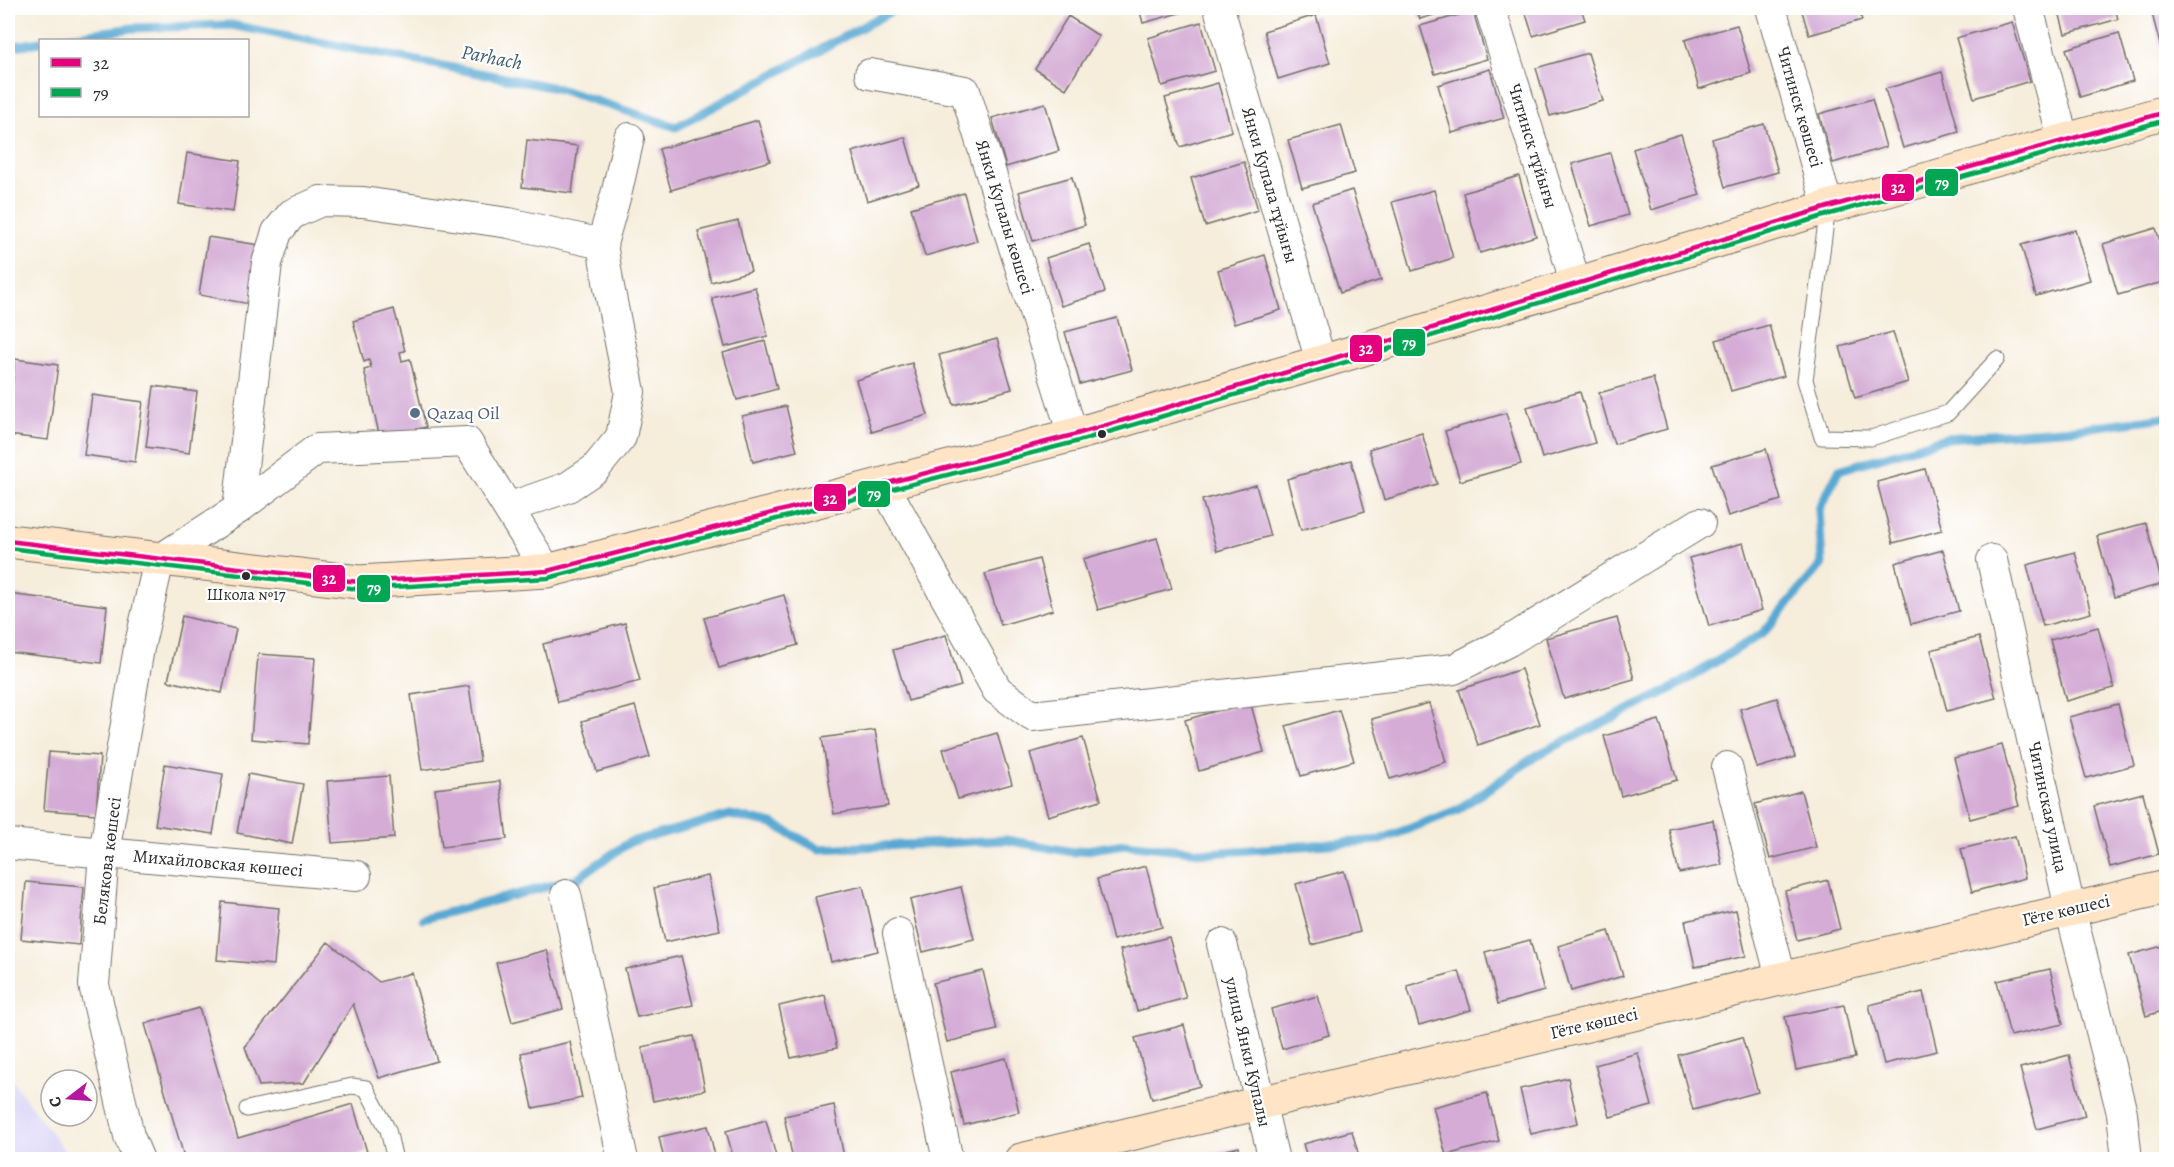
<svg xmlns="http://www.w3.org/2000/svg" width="2174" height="1167" font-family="Alegreya,serif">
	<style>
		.built { fill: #dbd6f7 }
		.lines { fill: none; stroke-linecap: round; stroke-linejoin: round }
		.stream { stroke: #59a8d3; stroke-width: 9 }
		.building { fill: #d4acd6 }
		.lane-casing { stroke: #726f69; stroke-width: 17 }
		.street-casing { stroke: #726f69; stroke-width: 32 }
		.secondary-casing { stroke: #726f69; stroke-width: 35 }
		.lane { stroke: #fff; stroke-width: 15 }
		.street { stroke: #fff; stroke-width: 30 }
		.secondary { stroke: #ffe4c6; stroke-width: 33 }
		.bus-1-casing { stroke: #fff; stroke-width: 9 }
		.bus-2-casing { stroke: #fff; stroke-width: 9 }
		.bus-1 { stroke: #e5007d; stroke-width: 4.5 }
		.bus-2 { stroke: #00a651; stroke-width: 4.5 }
		.service-dot { fill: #5c6f8a; stroke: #fff; stroke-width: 2 }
		.bus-dot { fill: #2b2b2b; stroke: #fff; stroke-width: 2 }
		.labels { text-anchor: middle; stroke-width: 4.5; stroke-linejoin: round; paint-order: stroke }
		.bus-label { font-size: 16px; fill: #2b2b2b; stroke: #fff }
		.street-label { font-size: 18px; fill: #2b2b2b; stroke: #fff }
		.service-label { font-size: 18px; fill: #4e5e75; stroke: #fff; text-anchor: start }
		.water-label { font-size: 20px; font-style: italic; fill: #3d5d6e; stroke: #fff }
		.line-badge { stroke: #fff; stroke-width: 2 }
		.badge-label { font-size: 16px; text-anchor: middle; font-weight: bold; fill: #fff }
	</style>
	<rect width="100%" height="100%" fill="#fff"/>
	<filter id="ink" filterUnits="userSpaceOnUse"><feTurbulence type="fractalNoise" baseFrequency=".0167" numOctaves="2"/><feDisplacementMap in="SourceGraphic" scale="12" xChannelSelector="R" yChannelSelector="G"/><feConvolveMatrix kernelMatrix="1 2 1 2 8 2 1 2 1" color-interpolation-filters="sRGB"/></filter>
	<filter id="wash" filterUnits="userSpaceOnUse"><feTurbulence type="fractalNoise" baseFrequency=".008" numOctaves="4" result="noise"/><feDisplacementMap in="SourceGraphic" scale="24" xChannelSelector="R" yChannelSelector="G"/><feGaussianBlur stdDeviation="1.35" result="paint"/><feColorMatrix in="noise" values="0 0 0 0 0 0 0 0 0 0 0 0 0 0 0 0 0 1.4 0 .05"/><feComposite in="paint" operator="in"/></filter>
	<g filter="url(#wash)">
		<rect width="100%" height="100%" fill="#f6eddb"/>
		<path class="built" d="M8 1075 71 1159H8Z"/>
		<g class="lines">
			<path class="stream" d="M48 40 132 28 231 25 556 88 676 127 897 8
				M8 47 40 42
				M423 919 576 879 630 842 730 815 773 824 819 849 1006 840 1073 852 1124 844 1211 853 1380 840 1457 810 1539 754 1673 688 1763 633 1822 564 1819 509 1839 470 1946 438 2075 429 2166 417"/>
		</g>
		<g id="blocks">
			<path class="building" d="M1139 8H1197L1143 23Z
				M1416 8H1458L1420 19Z
				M1524 8H1581L1585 20 1533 36Z
				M1801 8H1858L1862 20 1809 35Z
				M2058 8H2115L2118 19 2065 34Z
				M2162 8H2166V67L2151 10Z
				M1473 11 1487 59 1435 74 1420 26Z
				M1316 15 1330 63 1278 79 1264 31Z
				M1068 16 1099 36 1066 89 1035 69Z
				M1201 22 1215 71 1162 86 1148 38Z
				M2012 22 2030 81 1974 98 1956 38Z
				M1737 25 1751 73 1699 89 1685 40Z
				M2119 33 2133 81 2080 97 2066 49Z
				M1588 53 1603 101 1550 116 1536 68Z
				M1490 69 1504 118 1452 133 1438 85Z
				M1942 72 1959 132 1903 148 1885 89Z
				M1218 83 1232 131 1180 147 1165 98Z
				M1872 99 1886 147 1833 163 1819 114Z
				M1045 103 1059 151 1006 167 992 118Z
				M758 120 770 161 671 190 659 149Z
				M1764 124 1778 172 1725 187 1712 139Z
				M1341 125 1355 173 1302 188 1288 140Z
				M1681 134 1700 195 1651 210 1633 149Z
				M905 137 919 185 867 201 852 152Z
				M527 140 578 146 572 193 522 187Z
				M187 153 240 161 233 212 179 204Z
				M1610 153 1628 215 1591 226 1572 164Z
				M1244 162 1258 210 1205 226 1191 178Z
				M1519 176 1536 236 1480 253 1463 193Z
				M1072 177 1085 225 1033 241 1019 192Z
				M1352 190 1381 280 1340 293 1312 203Z
				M1434 190 1453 258 1412 271 1392 202Z
				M964 193 977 241 925 256 911 208Z
				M738 221 751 271 711 282 698 231Z
				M2156 228 2166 263V281L2118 295 2103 244Z
				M2075 230 2090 280 2036 296 2021 245Z
				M208 237 259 245 250 304 199 295Z
				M1089 244 1105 292 1061 306 1046 258Z
				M1265 255 1281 310 1234 324 1218 270Z
				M755 287 768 336 725 347 712 298Z
				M394 309 405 351 400 352 402 361 410 359 426 427 380 438 364 370 371 368 369 360 364 362 353 321Z
				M1117 318 1132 370 1080 384 1065 332Z
				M1769 325 1784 376 1731 391 1716 340Z
				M1893 332 1908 382 1855 398 1840 347Z
				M997 339 1012 389 954 405 939 355Z
				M765 341 777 389 737 400 723 353Z
				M15 359 58 365 48 440 8 435V420Z
				M912 363 928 415 872 432 856 380Z
				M1653 378 1667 429 1614 444 1599 393Z
				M154 386 197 392 189 453 146 447Z
				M1580 392 1595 443 1542 458 1527 407Z
				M92 395 143 402 135 462 84 455Z
				M786 406 797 451 753 462 742 416Z
				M1506 413 1521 464 1460 481 1445 431Z
				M1422 433 1437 484 1384 500 1369 449Z
				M1766 449 1781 500 1728 516 1712 465Z
				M1351 460 1365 511 1301 530 1287 479Z
				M1925 469 1942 530 1893 543 1877 482Z
				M1256 485 1270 536 1217 551 1202 500Z
				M2146 523 2162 584 2114 597 2097 536Z
				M1157 538 1172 589 1098 610 1083 559Z
				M1743 543 1762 610 1709 626 1689 558Z
				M1943 550 1959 611 1911 624 1895 563Z
				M2075 552 2091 613 2043 626 2027 565Z
				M1039 559 1053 610 1001 625 985 574Z
				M8 594 107 606 101 663 8 652Z
				M784 595 798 645 719 668 704 618Z
				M182 616 236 629 222 693 168 681Z
				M1617 618 1634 679 1564 699 1546 638Z
				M625 623 640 681 558 702 543 644Z
				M2098 627 2114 688 2066 701 2050 640Z
				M946 635 961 686 908 701 893 650Z
				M1979 637 1996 698 1947 711 1931 650Z
				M258 654 315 658 308 744 251 739Z
				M1521 669 1540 724 1478 745 1459 690Z
				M469 686 480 761 422 770 411 695Z
				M1777 698 1795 757 1757 768 1740 709Z
				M1250 701 1264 752 1199 771 1185 720Z
				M1429 703 1446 762 1390 779 1372 719Z
				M2118 704 2134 765 2086 778 2069 717Z
				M635 706 650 757 597 772 582 721Z
				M1339 710 1354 761 1301 776 1286 726Z
				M1659 720 1677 780 1621 796 1604 736Z
				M875 730 888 806 834 814 822 738Z
				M997 733 1012 784 958 799 943 749Z
				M1083 738 1101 800 1048 816 1030 753Z
				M2002 745 2019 806 1970 819 1954 758Z
				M49 752 100 756 96 814 44 810Z
				M165 764 223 774 213 834 155 825Z
				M248 774 303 784 292 844 237 833Z
				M389 776 394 838 332 843 327 781Z
				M500 781 507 839 442 847 435 789Z
				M1801 791 1816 847 1770 859 1755 804Z
				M2143 793 2159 854 2110 867 2094 806Z
				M1713 820 1722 865 1679 873 1669 829Z
				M2015 836 2025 878 1972 892 1961 849Z
				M1146 866 1162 927 1113 940 1097 879Z
				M1344 871 1360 932 1312 945 1296 884Z
				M708 876 720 930 665 942 654 888Z
				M1828 880 1840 929 1797 940 1785 891Z
				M26 882 84 887 79 945 21 939Z
				M863 886 878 951 831 962 815 897Z
				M961 887 974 939 923 952 910 900Z
				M222 902 279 908 274 965 217 960Z
				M1736 910 1746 956 1695 967 1685 921Z
				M1609 931 1623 976 1571 991 1558 946Z
				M1169 937 1186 998 1137 1011 1120 950Z
				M1530 940 1544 991 1498 1004 1485 952Z
				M328 942 379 982 412 973 437 1061 379 1078 353 1004 304 1083 259 1086 245 1047Z
				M2166 945V1010L2146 1016 2129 955Z
				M547 950 563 1009 512 1022 496 963Z
				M681 956 693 1005 637 1017 625 969Z
				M2050 969 2063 1024 2010 1036 1997 981Z
				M983 971 997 1030 947 1042 933 983Z
				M1459 971 1471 1010 1419 1025 1407 986Z
				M1923 992 1937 1051 1884 1064 1869 1005Z
				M825 995 837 1048 791 1058 779 1006Z
				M1318 996 1329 1035 1282 1049 1271 1009Z
				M1844 1005 1855 1058 1796 1070 1785 1017Z
				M199 1008 238 1138 353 1104 367 1152 342 1160H185L145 1024Z
				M1184 1025 1200 1086 1152 1099 1135 1038Z
				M694 1036 705 1090 653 1101 642 1047Z
				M1742 1037 1758 1092 1693 1110 1678 1055Z
				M570 1042 582 1098 533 1108 521 1053Z
				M1638 1053 1652 1106 1610 1117 1595 1065Z
				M2069 1055 2085 1116 2037 1129 2020 1068Z
				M1006 1058 1019 1112 964 1125 951 1072Z
				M1568 1078 1578 1123 1531 1134 1520 1089Z
				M1487 1093 1499 1141 1446 1155 1433 1107Z
				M834 1105 844 1157 831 1160H793L784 1116Z
				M766 1120 777 1160H734L726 1131Z
				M708 1126 716 1160H664L659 1137Z
				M1352 1131 1360 1160H1308L1303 1144Z
				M1239 1147 1241 1160H1187V1159Z"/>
		</g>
	</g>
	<g filter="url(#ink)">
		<use href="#blocks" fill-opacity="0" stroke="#726f69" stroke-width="1.5"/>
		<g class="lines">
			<g class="lane-casing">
				<path id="lane" d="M1828 207 1805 380 1822 437 1871 438 1948 413 1997 359
					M247 1109 352 1086 366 1088 388 1130 395 1160"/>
			</g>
			<g class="street-casing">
				<path id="street" d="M1219 8 1321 362
					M1490 8 1576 284
					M1771 8 1828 207
					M2028 8 2064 142
					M870 74 965 91 1073 435
					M884 485 997 690 1032 716 1454 669 1509 641 1700 523
					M508 508 568 487 595 469 621 437 630 392 609 287 602 244 617 191 629 138
					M238 509 267 263 277 232 292 214 321 201 363 202 509 223 602 244
					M1992 560 2070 909 2122 1113 2127 1160
					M1727 767 1781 978
					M8 844 356 876
					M566 895 623 1160
					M898 933 948 1160
					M1222 944 1274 1160
					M139 1160 129 1136 94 985 104 853 139 648 159 560 238 509 317 449 467 442 547 571"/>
			</g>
			<g class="secondary-casing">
				<path id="secondary" d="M8 541 359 582 547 571 1073 435 1321 362 1828 207 2166 112
					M1021 1160 2166 887"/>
			</g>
			<use href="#lane" class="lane"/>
			<use href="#street" class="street"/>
			<use href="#secondary" class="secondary"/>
			<g class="bus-1-casing">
				<path id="bus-1" d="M8 541 359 582 547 571 1073 435 1321 362 1828 207 2166 112"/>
			</g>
			<g class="bus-2-casing">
				<path id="bus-2" d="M8 548 359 589 548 578 1075 442 1323 369 1830 214 2166 120"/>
			</g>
			<use href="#bus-1" class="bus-1"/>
			<use href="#bus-2" class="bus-2"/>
		</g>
	</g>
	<circle class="service-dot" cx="415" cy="413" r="6"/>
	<g class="bus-dot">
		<circle cx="1102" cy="434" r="5"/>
		<circle cx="246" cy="576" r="5"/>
	</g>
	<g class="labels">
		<g class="bus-label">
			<text x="246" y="600">Школа №17</text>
		</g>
		<g class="street-label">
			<text transform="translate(1800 107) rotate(74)" y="6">Читинск көшесі</text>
			<text transform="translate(1533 146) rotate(73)" y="6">Читинск тұйығы</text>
			<text transform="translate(1270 185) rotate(74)" y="6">Янки Купала тұйығы</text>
			<text transform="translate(1005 217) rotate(73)" y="6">Янки Купалы көшесі</text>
			<text transform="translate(2048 807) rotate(78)" y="6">Читинская улица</text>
			<text transform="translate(107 861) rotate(-83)" y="6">Белякова көшесі</text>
			<text transform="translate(218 863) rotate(5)" y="6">Михайловская көшесі</text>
			<text transform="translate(2066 910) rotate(-13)" y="6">Гёте көшесі</text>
			<text transform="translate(1594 1023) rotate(-13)" y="6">Гёте көшесі</text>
			<text transform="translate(1248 1052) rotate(77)" y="6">улица Янки Купалы</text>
		</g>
		<g class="service-label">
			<text x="427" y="419">Qazaq Oil</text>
		</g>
		<g class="water-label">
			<text transform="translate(492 57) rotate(11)" y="7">Parhach</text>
		</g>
	</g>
	<g class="line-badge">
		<rect x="1924" y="168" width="35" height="29" rx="6" fill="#00a651"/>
		<rect x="1881" y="173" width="34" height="29" rx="6" fill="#e5007d"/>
		<rect x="1392" y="328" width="34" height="29" rx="6" fill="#00a651"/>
		<rect x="1349" y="334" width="34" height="29" rx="6" fill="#e5007d"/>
		<rect x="857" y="480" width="34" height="28" rx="6" fill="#00a651"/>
		<rect x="813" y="483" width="34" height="29" rx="6" fill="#e5007d"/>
		<rect x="312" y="564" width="34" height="29" rx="6" fill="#e5007d"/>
		<rect x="356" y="574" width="35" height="29" rx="6" fill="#00a651"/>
	</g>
	<g class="badge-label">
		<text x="1942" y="189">79</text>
		<text x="1898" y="193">32</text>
		<text x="1409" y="349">79</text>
		<text x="1366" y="354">32</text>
		<text x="874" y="500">79</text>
		<text x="830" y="504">32</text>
		<text x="329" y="584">32</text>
		<text x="374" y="594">79</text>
	</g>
	<rect width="2174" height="1167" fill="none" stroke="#fff" stroke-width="30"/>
	<rect x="39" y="39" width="210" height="78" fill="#ffffff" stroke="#aaaaaa" stroke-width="1.5"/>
	<rect x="51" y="58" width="30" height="9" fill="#e5007d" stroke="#aaaaaa" stroke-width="1.5"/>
	<text x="93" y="69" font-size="18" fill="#2b2b2b">32</text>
	<rect x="51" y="88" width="30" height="9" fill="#00a651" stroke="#aaaaaa" stroke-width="1.5"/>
	<text x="93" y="99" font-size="18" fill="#2b2b2b">79</text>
	<g transform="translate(69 1098) rotate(253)"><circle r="28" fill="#ffffff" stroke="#aaaaaa" stroke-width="1.5"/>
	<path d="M0-4.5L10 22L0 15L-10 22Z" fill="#b5179e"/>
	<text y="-9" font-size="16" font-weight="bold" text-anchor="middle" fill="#2b2b2b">С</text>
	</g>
</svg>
